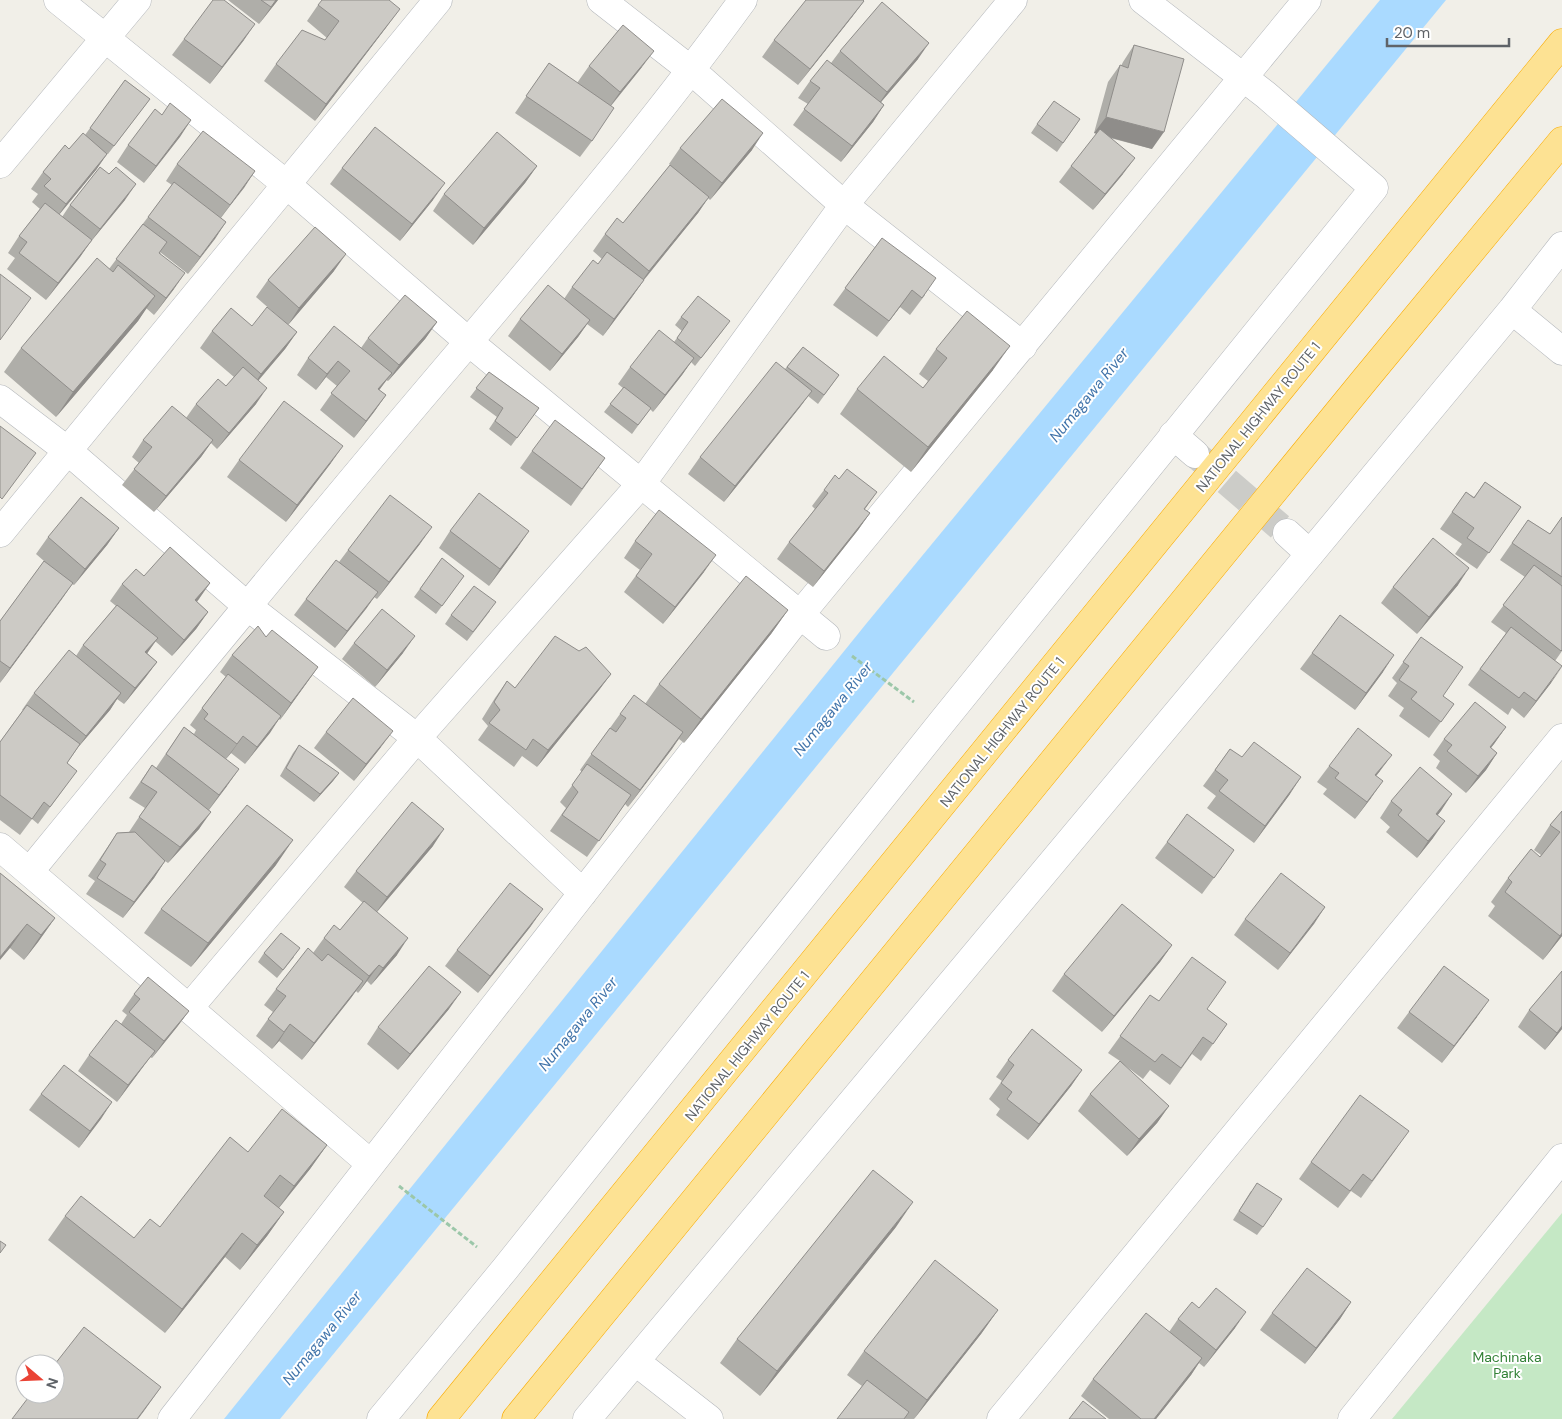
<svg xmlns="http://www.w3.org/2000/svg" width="1562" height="1419" font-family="'DM Sans',sans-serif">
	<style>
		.green { fill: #c5e8c5 }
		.water { fill: #aadaff }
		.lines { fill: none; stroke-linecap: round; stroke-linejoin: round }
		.minor-tunnel { stroke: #ccccc8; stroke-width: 28; stroke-dasharray: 28 14; stroke-linecap: butt }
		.minor-casing { stroke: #b5b8bc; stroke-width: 29 }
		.highway-casing { stroke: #f9ab00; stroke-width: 29 }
		.path { stroke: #9cc7a9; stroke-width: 3; stroke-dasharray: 5 2.5; stroke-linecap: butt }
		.minor { stroke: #fff; stroke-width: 28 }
		.highway { stroke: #fde293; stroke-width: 28 }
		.wall { fill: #afaea9 }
		.shaded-wall { fill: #8f8d8a }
		.building { fill: #cccac5; stroke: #8f8d8a }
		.labels { text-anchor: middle; stroke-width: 4; stroke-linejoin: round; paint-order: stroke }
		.street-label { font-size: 14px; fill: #5f6368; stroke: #fff }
		.park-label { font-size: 14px; fill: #348238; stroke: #fff }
		.water-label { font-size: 15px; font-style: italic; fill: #4174aa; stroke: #fff }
	</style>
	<rect width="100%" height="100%" fill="#f1efe8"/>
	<path class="green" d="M1562 1213V1419H1392Z"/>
	<path class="water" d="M1380 0H1446L280 1419H224L866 624Z"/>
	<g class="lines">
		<path class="minor-tunnel" d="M1195 454 1287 533"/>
		<g class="minor-casing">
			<path id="minor" d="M58 0 286 184 469 342 826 636
				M601 0 692 71 844 205 1023 346
				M0 164 137 0
				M1512 310 1562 351
				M0 399 68 451 246 605 417 738 583 893
				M1173 435 1195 454
				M0 533 438 0
				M1287 533 1310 554
				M0 847 371 1164
				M30 871C147 728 264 585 383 443 505 298 631 154 743 0
				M189 1008 417 738 641 484 844 205 1013 0
				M636 1362 709 1419
				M172 1419 799 616 1307 0
				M381 1419 505 1269 942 722 1374 188 1266 95 1143 0
				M587 1419 1285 584 1512 310 1562 246
				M1001 1419 1562 738
				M1352 1419 1562 1158"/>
		</g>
		<g class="highway-casing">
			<path id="highway" d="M441 1419 1562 43
				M516 1419 1367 377 1562 141"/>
		</g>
		<path class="path" d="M852 656 914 702
			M399 1186 477 1247"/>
		<use href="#minor" class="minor"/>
		<use href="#highway" class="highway"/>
	</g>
	<path class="wall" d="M228 0H278L259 24Z
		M864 1 852 17 798 85 762 57 774 40Z
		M318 5 388 25 315 121 264 81 276 64 325 40 327 38 307 21Z
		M184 39 244 40 210 84 172 55Z
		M1134 45 1152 149 1110 138 1123 174 1093 210 1059 182 1071 166 1097 134 1094 133 1108 82 1120 65 1121 66 1123 62Z
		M840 51 918 59 881 102 884 105 873 122 841 162 793 125 808 104 798 98 810 81 831 63Z
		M549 63 577 83 589 66 642 67 611 106 592 141 580 157 515 113Z
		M125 80 150 99 108 154H107L96 170 59 214 62 217 70 205 125 200 88 245 80 257 46 300 7 269 15 258 8 253 19 236 40 209 32 202 38 194 31 189 43 172 69 149 85 135Z
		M162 115 191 120 144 183 117 162 128 145Z
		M1080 119 1057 152 1031 133 1037 124Z
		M680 148 752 150 710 200 708 198 698 213 644 280 632 297 603 336 587 324 578 337 550 371 508 336 520 319 564 299 572 287 598 264 602 259 593 251 605 234 623 223 670 165 669 164Z
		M177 164 255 171 221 218 226 222 188 274 160 252 174 289 154 315 146 308 138 321 56 417 4 372 21 348 109 269 172 185 166 181Z
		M537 166 525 183 473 245 433 211 444 194Z
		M342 168 433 200 400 241 330 184Z
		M882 238 925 295 910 315 900 307 877 337 833 305Z
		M334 271 288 325 256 297 268 280Z
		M681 317 724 329 695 366 691 362 682 375 653 412 650 409 632 434 604 412 623 388 618 384 630 367 674 342 682 331 675 325Z
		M437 322 425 339 388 381 386 380 379 390 386 395 374 412 354 438 320 410 337 386 326 377 316 390 297 375 308 358 361 348 368 338Z
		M252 326 297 332 285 349 259 380 256 404 217 449 211 443 201 457 154 512 122 485 139 463 132 457 143 440 186 418 196 404 226 386 234 377 200 348 212 331Z
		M803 347 839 375 818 404 808 396 800 407 724 502 688 474 700 457 785 369Z
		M936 349 993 370 911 472 840 414 857 389 923 388 928 381 919 374Z
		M489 372 539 408 511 446 489 429 497 417 470 397Z
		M532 451 605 458 571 506 520 468Z
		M239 460 331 463 286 522 227 477Z
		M1485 482 1521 507 1477 569 1455 554 1462 544 1440 529 1466 492 1474 497Z
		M824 490 865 510 870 513 858 530 813 587 777 559 789 542 815 509 812 506Z
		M1562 517V651L1555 661 1551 683 1524 718 1512 708 1508 715 1468 685 1506 633 1491 622 1525 577 1500 560 1528 520 1550 534Z
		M119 528 107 545 74 585 72 584 0 683V621L44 561 36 554 48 537Z
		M450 531 518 547 489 586 439 548Z
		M635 541 704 572 663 624 624 592 640 570 624 558Z
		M420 544 377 599 374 597 335 648 294 615 306 599 339 562 348 550Z
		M442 558 464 576 436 614 414 597Z
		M144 576 210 583 197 602 208 612 196 629 172 656 155 641 147 653 157 662 145 678 124 704 117 699 110 710 74 752 67 763 65 787 38 824 32 819 20 835 0 820V742L23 710H22L34 693 76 656 83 645 116 606 110 601 122 584Z
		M1458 585 1417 634 1381 603 1393 587Z
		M788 610 771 634 684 743 679 739 628 807 625 804 587 857 550 831 566 808 560 802 582 772 580 770 620 714 645 704 659 684Z
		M490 611 467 641 445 624 451 615Z
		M266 637 318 667 280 720 279 719 245 764 231 753 226 759 227 786 209 810 199 829 168 863 165 861 154 878 123 918 86 894 95 881 88 876 117 833 129 832 145 808 129 798 152 765 156 768 184 727 194 734 196 730 190 725 202 708 226 677 220 672 232 655Z
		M1421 637 1443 696 1454 704 1429 738 1399 716 1404 708 1388 696 1397 683 1392 678Z
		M354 643 403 653 375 687 342 659Z
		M1312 653 1383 672 1355 710 1300 669Z
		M611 674 599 690 537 767 522 756 514 767 478 740 488 726 482 719 495 698 507 681 515 688Z
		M1506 727 1491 748 1497 753 1486 770 1466 793 1436 768 1440 761 1433 755 1444 739Z
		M326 732 381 747 354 781 314 748Z
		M299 745 339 773 333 781 314 802 280 776 293 753Z
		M1230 749 1290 794 1254 843 1207 808 1216 796 1203 786Z
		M1329 766 1380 771 1376 776 1371 798 1355 819 1323 794 1327 789 1317 782Z
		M1452 794 1437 815 1433 838 1417 858 1386 832 1390 827 1380 818 1391 801Z
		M1562 811V936L1543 960 1488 916 1495 906 1491 902 1508 878 1540 857 1541 855 1534 850 1550 825Z
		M1167 842 1222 867 1202 894 1155 858Z
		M433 846 377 912 397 955 371 985 367 981 358 993 356 991 302 1060 279 1041 272 1049 256 1036 273 1012 264 1005 276 989 313 953 324 938 340 930 363 903 344 887 356 871Z
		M276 865 191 967 144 933 161 909Z
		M0 873 55 918 38 942 24 960 10 948Z
		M1325 907 1278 970 1234 935 1245 919Z
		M531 926 478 993 445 966 457 950Z
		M1172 945 1160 962 1102 1032 1052 991 1064 974Z
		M264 953 294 957 277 978 258 962Z
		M1562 971V1029L1545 1050 1518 1027 1529 1010Z
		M134 994 189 1011 177 1027 152 1058 150 1057 117 1102 78 1071 89 1055 121 1024 127 1015 122 1011Z
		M1150 995 1159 1001 1207 1009 1227 1024 1201 1061 1192 1054 1170 1085 1150 1070 1143 1079 1123 1064 1169 1106 1157 1123 1127 1156 1078 1111 1090 1094 1120 1061 1108 1053Z
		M449 1009 398 1070 367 1044 378 1027Z
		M1409 1012 1477 1017 1442 1063 1397 1028Z
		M1008 1060 1082 1070 1071 1086 1028 1140 996 1115 1000 1109 989 1099 1002 1081 996 1077Z
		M41 1094 112 1102 79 1148 29 1110Z
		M327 1145 310 1169 279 1208 284 1212 267 1236 240 1270 225 1257 165 1333 48 1240 65 1216 134 1238 160 1227 248 1152Z
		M1397 1148 1361 1198 1351 1191 1338 1208 1299 1179 1311 1162Z
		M1251 1191 1263 1227 1257 1235 1233 1220Z
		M896 1227 760 1396 720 1363 737 1339Z
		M1351 1302 1340 1319 1305 1364 1260 1330 1272 1313Z
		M1199 1308 1235 1328 1204 1367 1199 1363 1191 1375 1156 1419H1109L1081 1396 1093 1379 1169 1332 1178 1319Z
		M998 1310 981 1334 914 1419H837L862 1386 847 1375 864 1351Z"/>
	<path class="shaded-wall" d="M276 0H278L259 24 271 7Z
		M864 1 852 17 798 85 810 69Z
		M400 9 388 25 315 121 326 104Z
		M255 24 244 40 210 84 222 67Z
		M929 43 918 59 875 109 887 92Z
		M654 51 642 67 608 109 620 92Z
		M884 105 873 122 841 162 852 146Z
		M1106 117 1164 132 1152 149 1094 133Z
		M191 120 180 137 144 183 156 166Z
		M763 133 752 150 710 200 722 183Z
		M107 154 96 170 54 221 66 204Z
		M1135 158 1123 174 1093 210 1105 194Z
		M537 166 525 183 473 245 484 228Z
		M255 171 244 188 218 221 230 205Z
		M445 183 433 200 400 241 412 224Z
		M136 184 125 200 88 245 100 229Z
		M709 197 698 213 637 288 649 271Z
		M226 222 215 239 188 274 200 257Z
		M92 240 80 257 46 300 58 283Z
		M346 254 334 271 288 325 299 308Z
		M185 273 174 289 154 315 166 298Z
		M644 280 632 297 603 336 614 319Z
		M912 290 900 307 877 337 889 321Z
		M155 296 138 321 56 417 73 392Z
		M590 320 578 337 550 371 562 354Z
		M437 322 425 339 388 381 399 365Z
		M297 332 285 349 250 390 261 374Z
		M1010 346 993 370 911 472 928 447Z
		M694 358 682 375 653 412 665 395Z
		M338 361 326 377 316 390 327 374Z
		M392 373 380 389 366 406 378 389Z
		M267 388 256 404 217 449 229 433Z
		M812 391 800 407 724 502 735 486Z
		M386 395 374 412 354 438 366 421Z
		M213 440 201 457 154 512 166 496Z
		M343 446 331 463 286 522 297 505Z
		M877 492 865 509 852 525 864 509Z
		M870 513 858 530 813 587 824 571Z
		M432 527 420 544 377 599 389 582Z
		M119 528 107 545 74 585 85 569Z
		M529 531 518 547 489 586 500 569Z
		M716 555 704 572 663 624 675 607Z
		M1469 568 1458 585 1417 634 1429 617Z
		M73 583 62 599 0 683 10 668Z
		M210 583 198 600 183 617 195 600Z
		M378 592 366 609 335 648 347 631Z
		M788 610 771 634 684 743 701 719Z
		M208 612 196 629 172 656 184 640Z
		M415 636 403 653 375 687 387 670Z
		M158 638 146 655 145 652Z
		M1394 655 1383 672 1355 710 1366 693Z
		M157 662 145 678 124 704 135 688Z
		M318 667 306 684 280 720 291 703Z
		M1562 667 1551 683 1524 718 1536 701Z
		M611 674 599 690 537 767 548 750Z
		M121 693 110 710 74 752 55 780 86 736Z
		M281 716 270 733 245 764 257 747Z
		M1506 727 1494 744 1478 763 1490 747Z
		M393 731 381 747 354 781 366 764Z
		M683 732 672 749 628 807 640 790Z
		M243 736 231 753 225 760Z
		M1497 753 1486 770 1466 793 1478 776Z
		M1392 755 1380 771 1363 792 1375 775Z
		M239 769 227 786 207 812 219 795Z
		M339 773 333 781 314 802 320 794Z
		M1301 777 1290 794 1254 843 1265 826Z
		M1383 781 1371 798 1355 819 1367 802Z
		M1452 794 1441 811 1425 831 1436 814Z
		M211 812 199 829 168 863 180 847Z
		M1445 821 1433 838 1417 858 1428 841Z
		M444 829 433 846 375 914 387 897Z
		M293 840 276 865 191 967 208 943Z
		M165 861 154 878 123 918 134 902Z
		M1325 907 1314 924 1278 970 1290 953Z
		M543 909 531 926 478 993 490 976Z
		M55 918 38 942 24 960 41 935Z
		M27 924 10 948 0 960V957Z
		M1562 933V936L1543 960Z
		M408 938 397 955 371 985 383 968Z
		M1172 945 1160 962 1102 1032 1114 1016Z
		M379 965 358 993 369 976Z
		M363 981 351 998 302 1060 314 1043Z
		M461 992 449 1009 398 1070 410 1054Z
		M1489 1000 1477 1017 1442 1063 1454 1046Z
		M189 1011 177 1027 152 1058 164 1041Z
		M290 1024 279 1041 272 1049 284 1032Z
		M1562 1026V1029L1545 1050 1557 1033Z
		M155 1051 143 1067 117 1102 128 1085Z
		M1082 1070 1071 1086 1028 1140 1039 1124Z
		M112 1102 101 1119 79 1148 90 1131Z
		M1169 1106 1157 1123 1127 1156 1139 1139Z
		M327 1145 310 1169 277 1210 294 1186Z
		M913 1202 896 1227 760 1396 777 1371Z
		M284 1212 267 1236 240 1270 257 1245Z
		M242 1233 225 1257 165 1333 182 1309Z
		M1351 1302 1340 1319 1305 1364 1316 1348Z
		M998 1310 981 1334 914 1419 927 1400Z
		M1246 1312 1235 1328 1204 1367 1216 1350Z
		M1202 1358 1191 1375 1156 1419H1154Z
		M161 1387 144 1411 138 1419H137Z"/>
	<path class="building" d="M213 0H224L255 24 222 67 184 39Z
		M261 0H276L271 7Z
		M322 0H389L400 9 326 104 276 64 302 30 325 40 339 21 318 5Z
		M806 0H863L864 1 810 69 774 40Z
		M882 2 929 43 887 92 840 51Z
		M623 25 654 51 620 92 589 66Z
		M1134 45 1184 59 1164 132 1106 117 1120 65 1128 68Z
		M827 60 884 105 852 146 804 109 820 88 810 81Z
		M549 63 614 108 592 141 526 96Z
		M125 80 150 99 114 146 90 128Z
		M722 99 763 133 722 183 680 148Z
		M1054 101 1080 119 1063 143 1037 124Z
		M170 103 191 120 156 166 128 145 155 109 162 115Z
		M375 127 445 183 412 224 342 168Z
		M1100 129 1135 158 1105 194 1071 166Z
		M203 131 255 171 230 205 177 164Z
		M497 132 537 166 484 228 444 194Z
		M83 133 107 154 66 204 44 186 51 179 43 172 65 145 69 149Z
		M670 165 709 197 649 271 605 234 617 218 623 223Z
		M100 167 109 174 116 167 136 184 100 229 70 205Z
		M174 182 226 222 200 257 148 217Z
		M45 203 92 240 58 283 19 253 27 242 19 236Z
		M143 224 167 242 159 253 185 273 166 298 116 259Z
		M315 227 346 254 299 308 268 280Z
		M882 238 936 278 922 298 912 290 889 321 845 288Z
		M607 252 644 280 614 319 572 287 593 260 598 264Z
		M97 258 113 272 118 265 155 296 73 392 21 348Z
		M0 274 31 298 0 340Z
		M548 285 590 320 562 354 520 319Z
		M405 295 437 322 399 365 368 338Z
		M698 296 730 321 701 358 677 338 688 322 681 317Z
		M267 307 297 332 261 374 212 331 231 308 252 326Z
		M967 311 1010 346 928 447 857 389 884 356 923 388 947 358 936 349Z
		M334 326 392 373 378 389 386 395 366 421 331 393 350 371 338 361 327 374 308 358Z
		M659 330 694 358 665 395 630 367Z
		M803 347 839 375 824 395 787 367Z
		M776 362 812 391 735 486 700 457Z
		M243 367 267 388 229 433 196 404 218 379 226 386Z
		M489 372 539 408 517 438 495 421 503 408 476 388Z
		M624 387 651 408 638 425 610 404Z
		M284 401 343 446 297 505 239 460Z
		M172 406 213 440 166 496 134 469 152 447 143 440Z
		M555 420 605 458 582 489 532 451Z
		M0 426 36 453 2 499 0 497Z
		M847 469 877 492 864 509 870 513 824 571 789 542 828 493 824 490 835 475 839 479Z
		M1485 482 1521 507 1489 553 1467 538 1474 528 1452 512 1466 492 1474 498Z
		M479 493 529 531 500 569 450 531Z
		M390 495 432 527 389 582 348 550Z
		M81 497 119 528 85 569 48 537Z
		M659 510 716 555 675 607 636 576 652 554 635 541Z
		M1562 517V577L1512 543 1528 520 1550 534Z
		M1433 538 1469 568 1429 617 1393 587Z
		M170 547 210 583 195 600 208 612 184 640 122 584 136 569 144 576Z
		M442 558 464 576 442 606 420 589Z
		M336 560 378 592 347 631 306 599Z
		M44 561 73 583 10 668 0 661V621Z
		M1534 565 1562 586V650L1561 651 1503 605Z
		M746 576 788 610 701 719 659 684Z
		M474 586 496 602 473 632 451 615Z
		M117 605 158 638 145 652 157 662 135 688 83 645Z
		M382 609 415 636 387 670 354 643Z
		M1340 615 1394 655 1366 693 1312 653Z
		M258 626 266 637 272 630 318 667 291 703 232 655Z
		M1511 627 1562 666 1536 701 1524 692 1519 698 1480 669Z
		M555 636 579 651 586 647 611 674 548 750 533 739 526 750 489 723 500 710 494 702 507 681 515 688Z
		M1421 637 1463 667 1443 696 1454 704 1441 722 1411 699 1417 692 1399 680 1409 666 1403 662Z
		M69 650 121 693 86 736 34 693Z
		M228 674 281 716 257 747 243 736 237 744 204 719 208 714 202 708Z
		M634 695 683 732 640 790 591 754 610 728 616 732 626 718 620 714Z
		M353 698 393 731 366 764 326 732Z
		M1475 702 1506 727 1490 747 1497 753 1478 776 1447 751 1452 745 1444 739Z
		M27 705 80 744 67 763 77 771 50 807 44 802 32 819 0 795V742Z
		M184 727 239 769 219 795 166 754Z
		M1358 728 1392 755 1375 775 1383 781 1367 802 1335 778 1339 773 1329 766Z
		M1254 742 1301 777 1265 826 1219 791 1228 780 1215 770 1230 749 1242 757Z
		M299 745 339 773 320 794 286 768Z
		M587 764 631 795 599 841 562 815 578 792 572 785Z
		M152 765 211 812 180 847 139 817 157 792 141 782Z
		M1420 767 1452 794 1436 814 1445 821 1428 841 1398 815 1402 810 1391 801Z
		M412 802 444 829 387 897 356 871Z
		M247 805 293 840 208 943 161 909Z
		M1562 811V933L1560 936 1505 892 1512 882 1508 878 1531 849 1540 857 1560 832 1550 825Z
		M1187 814 1234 850 1214 878 1167 842Z
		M135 832 165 861 134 902 97 878 106 864 100 860 117 833Z
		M0 873 55 918 41 935 27 924 0 957Z
		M1281 873 1325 907 1290 953 1245 919Z
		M510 883 543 909 490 976 457 950Z
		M364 901 408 938 383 968 379 965 369 976 324 938 334 925 340 930Z
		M1122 904 1172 945 1114 1016 1064 974Z
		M281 933 300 948 283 970 264 953Z
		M308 948 322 961 328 954 363 981 314 1043 290 1024 284 1032 268 1019 286 996 276 989Z
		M1192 957 1226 982 1207 1009 1227 1024 1213 1044 1203 1037 1181 1068 1162 1054 1155 1062 1120 1036 1150 995 1159 1001Z
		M429 966 461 992 410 1054 378 1027Z
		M1444 966 1489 1000 1454 1046 1409 1012Z
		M1562 971V1026L1557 1033 1529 1010Z
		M148 977 189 1011 164 1041 129 1012 140 999 134 994Z
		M116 1020 155 1051 128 1085 89 1055Z
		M1032 1029 1082 1070 1039 1124 1007 1099 1012 1092 1001 1083 1014 1065 1008 1060Z
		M1120 1061 1169 1106 1139 1139 1090 1094Z
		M64 1065 112 1102 90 1131 41 1094Z
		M1360 1095 1409 1131 1372 1181 1363 1174 1350 1191 1311 1162Z
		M282 1109 327 1145 294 1186 280 1175 264 1196 284 1212 257 1245 242 1233 182 1309 65 1216 81 1196 134 1238 150 1219 160 1227 230 1137 248 1152Z
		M873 1170 913 1202 777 1371 737 1339Z
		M1257 1183 1282 1199 1263 1227 1239 1211Z
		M0 1241 6 1245 0 1253Z
		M935 1260 998 1310 927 1400 864 1351Z
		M1307 1268 1351 1302 1316 1348 1272 1313Z
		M1216 1288 1246 1312 1216 1350 1178 1319 1192 1302 1199 1308Z
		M1146 1313 1202 1358 1154 1419H1141L1093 1379Z
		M84 1327 161 1387 137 1419H12L31 1394H55V1364Z
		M867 1380 909 1412 904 1419H837Z
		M1083 1401 1106 1419H1069Z"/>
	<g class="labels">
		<g class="street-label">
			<text transform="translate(1258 417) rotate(-51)" y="5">NATIONAL HIGHWAY ROUTE 1</text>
			<text transform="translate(1002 732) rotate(-51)" y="5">NATIONAL HIGHWAY ROUTE 1</text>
			<text transform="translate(747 1046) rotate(-51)" y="5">NATIONAL HIGHWAY ROUTE 1</text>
		</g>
		<g class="park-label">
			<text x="1507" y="1362">Machinaka<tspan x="1507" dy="16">Park</tspan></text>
		</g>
		<g class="water-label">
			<text transform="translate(1089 395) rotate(-51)" y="5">Numagawa River</text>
			<text transform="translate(833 709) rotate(-51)" y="5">Numagawa River</text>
			<text transform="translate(578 1024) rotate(-51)" y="5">Numagawa River</text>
			<text transform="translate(322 1338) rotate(-51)" y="5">Numagawa River</text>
		</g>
	</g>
	<g transform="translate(40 1379) rotate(109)"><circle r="24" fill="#ffffff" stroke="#bfc1c3"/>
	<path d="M0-4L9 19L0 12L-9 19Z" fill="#ea4335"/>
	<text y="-8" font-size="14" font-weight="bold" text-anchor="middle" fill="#5f6368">N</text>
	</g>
	<path d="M1387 38v8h122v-8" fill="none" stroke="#5f6368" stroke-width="2.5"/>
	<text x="1394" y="38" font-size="15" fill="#5f6368" stroke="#ffffff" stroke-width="4" paint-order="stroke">20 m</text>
</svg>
